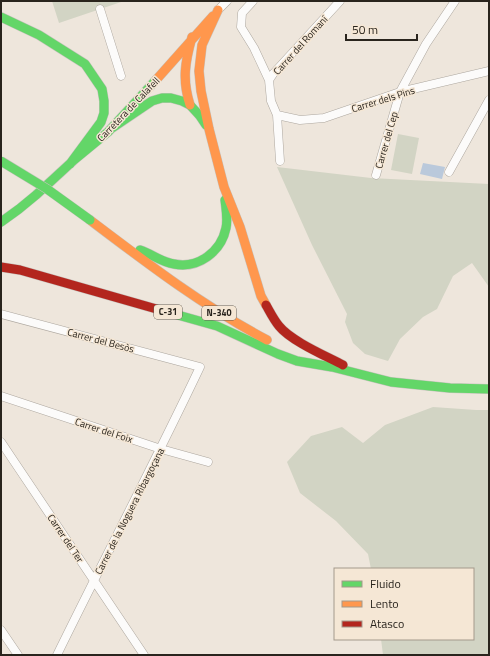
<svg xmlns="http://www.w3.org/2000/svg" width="490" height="656" font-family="'Titillium Web',sans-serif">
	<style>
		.green { fill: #d2d4c4 }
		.water { fill: #bac9db }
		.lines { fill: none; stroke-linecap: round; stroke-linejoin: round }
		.street-casing { stroke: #ada79f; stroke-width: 9 }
		.fast-casing { stroke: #c6c2bd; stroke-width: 10 }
		.slow-casing { stroke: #c6c2bd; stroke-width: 10 }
		.jam-casing { stroke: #c6c2bd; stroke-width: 10 }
		.street { stroke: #fcfbfa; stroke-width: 8 }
		.fast { stroke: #63d668; stroke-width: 9 }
		.slow { stroke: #ff974d; stroke-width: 9 }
		.jam { stroke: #b3261e; stroke-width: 9 }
		.fast-bridge-casing { stroke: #c6c2bd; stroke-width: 10; stroke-linecap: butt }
		.fast-bridge { stroke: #63d668; stroke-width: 9 }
		.labels { text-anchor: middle; stroke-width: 3; stroke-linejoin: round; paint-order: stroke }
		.shield { fill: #f5e7d5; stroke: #665e54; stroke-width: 1 }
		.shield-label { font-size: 9px; font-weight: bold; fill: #29241d }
		.street-label { font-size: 10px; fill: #29241d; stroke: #f5e7d5 }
	</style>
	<rect width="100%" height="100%" fill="#eee6dc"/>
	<path class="green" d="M52 1H124L59 23Z
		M398 134 419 138 412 174 391 170Z
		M277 167 371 178 489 184V287L472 263 453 276 437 309 423 317 400 339 388 361 365 354 353 343 345 322 347 314 312 245Z
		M433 407 476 410H489V655H383L381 639H473V569H371L368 554 336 521 300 493 287 462 311 436 342 427 363 443 385 425Z"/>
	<path class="water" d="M423 163 445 167 442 179 420 174Z"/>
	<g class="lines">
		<g class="street-casing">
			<path id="street" d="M253 1 242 13 241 27 254 48 269 80
				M100 9 121 76
				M218 10 227 1
				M277 115 300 120 324 118 400 92 489 71
				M280 161 277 115 271 101 269 80 273 74 340 1
				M449 172 489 100
				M376 175 400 92 426 44 455 1
				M1 314 200 367C154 464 104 559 57 655
				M1 396 161 449 208 462
				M1 442 144 655
				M1 630 18 655"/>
		</g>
		<g class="fast-casing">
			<path id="fast" d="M1 17 39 35 85 64 102 89 104 101V113L101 122 70 164
				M112 128 152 101 162 98H171L182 101 190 105 200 116 206 125
				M1 222 19 209 36 195 74 160 108 132 156 80
				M140 250C152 254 161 262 174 264 198 269 221 252 226 228 228 219 226 209 225 200
				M160 310 217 326 278 354 297 361 332 367 391 382 450 388 489 389"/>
		</g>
		<g class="slow-casing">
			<path id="slow" d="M218 10 202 45 199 71 201 91 209 129 224 187 240 227 261 296 266 305
				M156 80 213 16
				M190 105C182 80 185 62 192 37
				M90 220C148 264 203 306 267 340"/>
		</g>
		<g class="jam-casing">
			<path id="jam" d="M1 267 20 270 160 310
				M266 305C270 312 274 320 279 326 291 341 326 356 343 365"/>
		</g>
		<use href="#street" class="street"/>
		<use href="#fast" class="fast"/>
		<use href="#slow" class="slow"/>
		<use href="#jam" class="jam"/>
		<g class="fast-bridge-casing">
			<path id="fast-bridge" d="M1 161 47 189 90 220"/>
		</g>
		<use href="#fast-bridge" class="fast-bridge"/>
	</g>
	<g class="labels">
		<g class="shield">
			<rect x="154" y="305" width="28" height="14" rx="3"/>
			<rect x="202" y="306" width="34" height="14" rx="3"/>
		</g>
		<g class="shield-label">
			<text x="168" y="315">C-31</text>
			<text x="219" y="316">N-340</text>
		</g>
		<g class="street-label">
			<text transform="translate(300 45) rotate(-48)" y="4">Carrer del Romaní</text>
			<text transform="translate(383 99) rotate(-17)" y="4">Carrer dels Pins</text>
			<text transform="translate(128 109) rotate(-46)" y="4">Carretera de Calafell</text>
			<text transform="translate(386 140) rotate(-74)" y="4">Carrer del Cep</text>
			<text transform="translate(101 340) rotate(15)" y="4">Carrer del Besòs</text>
			<text transform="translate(104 430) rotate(18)" y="4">Carrer del Foix</text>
			<text transform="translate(129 511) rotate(-63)" y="4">Carrer de la Noguera Ribargoçana</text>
			<text transform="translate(66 538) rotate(56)" y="4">Carrer del Ter</text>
		</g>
	</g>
	<rect width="490" height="656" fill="none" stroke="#29241d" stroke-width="4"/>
	<rect x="334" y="568" width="140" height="72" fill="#f5e7d5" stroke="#a3998b"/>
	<rect x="342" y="581" width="20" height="6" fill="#63d668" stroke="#a3998b"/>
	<text x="370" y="588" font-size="12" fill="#29241d">Fluido</text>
	<rect x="342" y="601" width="20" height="6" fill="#ff974d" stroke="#a3998b"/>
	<text x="370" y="608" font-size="12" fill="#29241d">Lento</text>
	<rect x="342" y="621" width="20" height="6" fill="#b3261e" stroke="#a3998b"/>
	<text x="370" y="628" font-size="12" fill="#29241d">Atasco</text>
	<path d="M346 34v6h71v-6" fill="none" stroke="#29241d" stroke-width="2"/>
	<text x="352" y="34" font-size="12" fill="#29241d" stroke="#f5e7d5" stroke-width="3" paint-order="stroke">50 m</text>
</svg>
